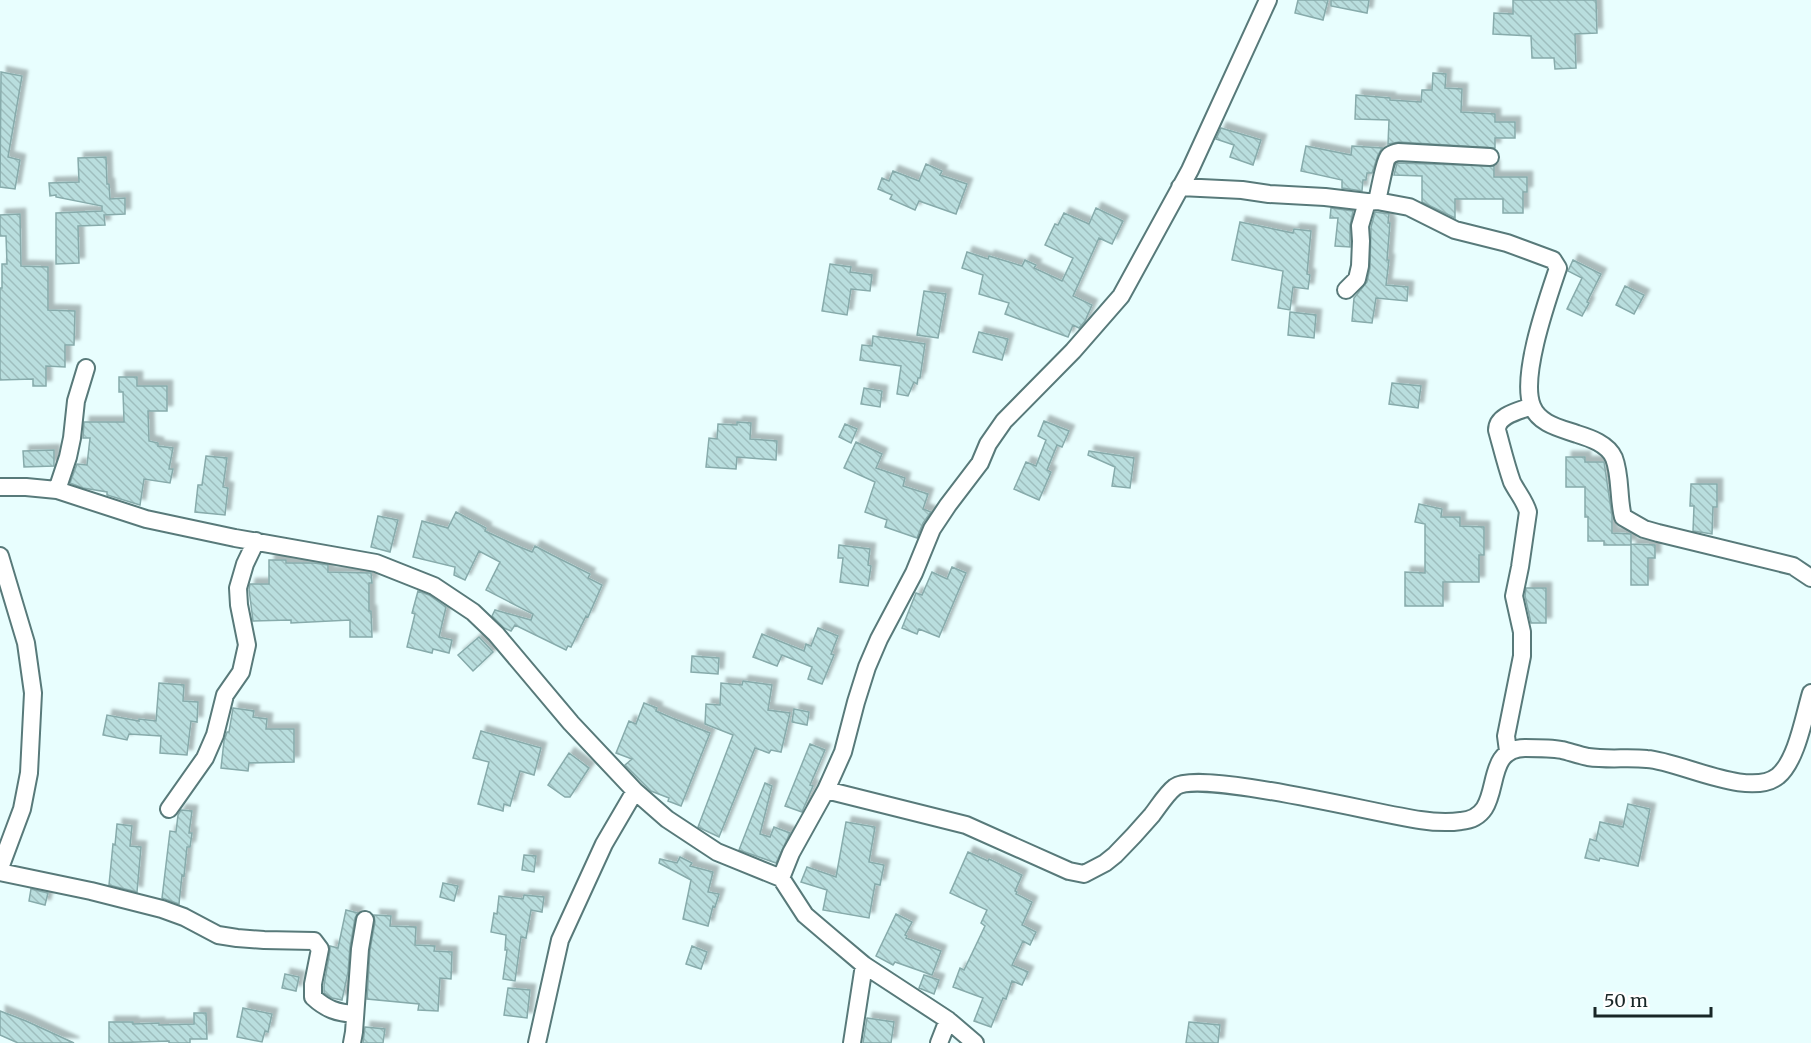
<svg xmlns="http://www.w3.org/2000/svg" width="1811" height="1043" font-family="Merriweather,serif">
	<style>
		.building { fill: url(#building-back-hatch); stroke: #87abab; stroke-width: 1.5; filter: url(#shadow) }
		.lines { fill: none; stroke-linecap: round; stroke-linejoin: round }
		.minor-casing { stroke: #587a7a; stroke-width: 20 }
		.minor { stroke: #fff; stroke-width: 16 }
	</style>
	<defs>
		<pattern id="building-back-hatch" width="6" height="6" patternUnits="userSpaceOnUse" patternTransform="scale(1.5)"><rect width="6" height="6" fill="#b9dede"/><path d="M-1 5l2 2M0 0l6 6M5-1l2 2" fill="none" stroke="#9ebebe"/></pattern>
		<filter id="shadow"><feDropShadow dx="5.5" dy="-5.5" stdDeviation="1.5" flood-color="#0004"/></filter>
	</defs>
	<rect width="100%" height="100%" fill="#e8fefe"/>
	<path class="building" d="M1298 0H1328L1323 20 1295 13Z
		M1331 0H1369L1367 13 1331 6Z
		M1513 0H1596L1597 33 1575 34 1576 68 1555 69 1554 58H1532L1531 36 1493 34 1494 13 1513 14Z
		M1 72 22 76 8 157 20 160 15 189 0 187Z
		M1433 73 1446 74 1445 88 1462 89 1461 112 1495 114V122H1515V138H1495V148L1399 142 1388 144 1389 120 1355 119 1356 95 1390 98V100L1421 102 1422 90H1432Z
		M1221 128 1261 140 1253 165 1230 157 1234 145 1216 139Z
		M1306 146 1351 155 1352 146 1382 148 1378 155 1372 173H1367L1366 180H1363L1362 191 1342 188V180L1301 171Z
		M106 157 107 184H109L110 199 125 198V214L104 215 105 225 78 226 79 263 56 264V213L102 211V206L56 197V195L50 196 49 183 79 182 78 158Z
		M1397 163 1494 166V177H1527V192H1523V213H1503V199H1455V218L1422 202V176L1394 175Z
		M926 164 942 171 940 175 967 184 956 214 919 201 915 210 890 199 892 195 878 189 882 178 889 181 893 171 919 181Z
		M1096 208 1123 221 1112 244 1099 238 1073 296 1092 305 1085 321 1079 328 1073 325 1068 337 1005 314 1009 303 979 294 983 275 962 268 967 252 988 259 989 256 1022 266 1025 260 1036 265 1034 268 1062 281 1073 258 1045 245 1055 224 1058 225 1064 213 1089 224Z
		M1331 208 1353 211 1350 226V247L1335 246 1338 218H1330Z
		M1375 212 1389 214 1388 223H1390L1387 260H1389L1386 285 1408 287 1407 301 1376 298 1372 323 1352 321 1354 298 1367 282 1370 268 1371 227Z
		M20 214 21 266 48 267V310L75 311 74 345H65V367L46 366V386H33V379L0 380V288H2V264H7L6 236H0V215Z
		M1240 222 1293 233 1294 229 1311 231 1307 274 1310 275 1308 289 1293 287 1290 310 1278 308 1283 271 1232 260Z
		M1573 260 1601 274 1587 302 1589 303 1582 316 1567 309 1582 278 1568 271Z
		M830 264 851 267 850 272 872 275 870 291 851 289 847 315 822 311Z
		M1625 286 1644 295 1634 314 1616 305Z
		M924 291 946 294 938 338 917 335Z
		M1290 312 1316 315 1314 338 1288 335Z
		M979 332 1008 339 1002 360 973 352Z
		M873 336 925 344 920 378H918L917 384 914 382 908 396 897 394 901 366 860 360 862 345 872 346Z
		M119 377H137V386H167V411H148L149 441 158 443V446L173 448 169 469H173L170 483 144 479 140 505 107 495V492L83 488 70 483 77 464 87 465 90 438H83L84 422H124L123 392H119Z
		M1392 383 1421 386 1418 408 1389 404Z
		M864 388 882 391 880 407 861 404Z
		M1044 421 1069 431 1062 447 1057 445 1047 470 1051 472 1039 500 1014 489 1026 462 1036 466 1046 440 1038 436Z
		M737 422 751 423 750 439 777 441 776 460 737 457 736 469 706 467 709 438 717 439 718 424 737 425Z
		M845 424 857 429 851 443 839 437Z
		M856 442 882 454 876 468 905 478 903 486 928 494 923 509 931 512 923 523 917 538 885 527 887 520 865 512 875 482 844 468Z
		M54 450V466L24 467 23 451Z
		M1089 451 1134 458 1130 488 1112 486 1115 467 1088 455Z
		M206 456 227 458 223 487 228 488 225 515 195 512 198 485H202Z
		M1566 457H1585V462H1604L1612 516V533L1631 534V545H1604V541H1588V517H1585V487H1566Z
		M1691 484H1717V507H1713L1712 534 1693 531 1694 506H1690Z
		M1419 504 1442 509 1441 517H1460V526L1484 527V555H1479V582H1443V606H1405V572L1425 573V524L1415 522Z
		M456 512 486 528 485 531 515 545 532 552 535 546 552 555 590 574 588 578 602 585 588 617 586 616 571 647 568 646 566 650 515 625 511 631 504 628 492 616 495 610 531 620 533 614 486 590 500 562 479 551 465 580 454 575 455 567 413 557 422 521 448 528Z
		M378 516 398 520 390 552 371 547Z
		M1631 544 1655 545V558H1648V585H1631Z
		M839 545 870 549 868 565 871 566 868 586 840 582 843 558H838Z
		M269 560H286V563H314L328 565V572L371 573 372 583H369V611H371L372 637H350V620L291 623V620L253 621 249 589 250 584H269Z
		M952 567 966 573 939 637 919 629 917 634 902 628 916 593 922 595 932 572 947 579Z
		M1526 588H1546V623H1531L1525 596Z
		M418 591 429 595 446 607 439 637 452 640 449 653 433 649 432 653 407 647 415 614 412 613Z
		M818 628 838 636 831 654 834 655 822 684 808 679 812 667 782 655 777 666 753 657 762 634 804 651 806 644 811 646Z
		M479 637 493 652 473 671 458 655Z
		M692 656 719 658 718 674 691 672Z
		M743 681 772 685 768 710 790 713 781 752 771 750 769 753 755 748 719 837 698 827 733 735 705 724 706 704 720 705 721 683 742 685Z
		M159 683 184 685 183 701 198 702 197 722 191 721 187 755 160 753 161 736 129 734 127 740 103 735 107 715 139 721V719L156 721Z
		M644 703 657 708 656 711 672 718 710 733 681 806 668 801 669 798 651 791 625 765 632 759 616 753 629 721 636 724Z
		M233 708 254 711 253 717 267 719 266 729H294V762L249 763 248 771 221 768 224 741 227 732H229Z
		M794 709 809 712 807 725 792 722Z
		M481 731 541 748 534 775 520 771 510 806 504 804 503 811 478 804 489 762 473 758Z
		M810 744 825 750 810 785 813 786 802 812 785 806Z
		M569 753 589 768 570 797H565L548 785Z
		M765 783 772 786 760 834 770 837 774 827 790 833 776 863 739 850Z
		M1628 804 1650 809 1638 866 1600 858 1599 861 1585 858 1590 839 1596 841 1600 822 1623 827Z
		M181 810 192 811 189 833H192L190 847H187L184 876 182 875 179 904 162 898 170 831 176 832 178 815Z
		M846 822 875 827 869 862 884 865 880 885 875 884 869 918 823 910 827 890 801 882 807 867 836 877Z
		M117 824 132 826 130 846 141 847 137 892 109 885 113 844 115 845Z
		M968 852 988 861 989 859 1022 875 1015 891 1017 892 1016 894 1032 902 1022 925 1036 932 1030 945 1023 941 1012 965 1028 972 1022 985 1012 981 1006 999 1003 998 991 1027 974 1021 983 998 953 987 960 968 964 970 985 926 981 923 987 910 950 893Z
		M524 855 536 856 534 872 522 870Z
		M680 857 692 863 690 866 713 872 708 892 719 894 715 907 713 906 708 926 683 919 691 880 659 863 660 859 677 863Z
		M443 883 458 886 454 901 440 897Z
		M31 889 48 893 45 905 29 901Z
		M524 895 544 897 542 912 531 910 526 938 521 937 515 981 503 979 507 950H505L506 935 491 932 494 913 497 914 499 896 523 899Z
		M346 910 358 913 355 918 350 947 348 972 342 1000 332 998 324 993V985L330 951V946L338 948Z
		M896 914 912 922 905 935 907 936 906 938 941 951 932 975 895 962 893 965 876 956Z
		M374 915 391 916 390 926 416 927 415 945 435 946 434 951 452 952 451 979 440 978 438 1011 418 1010 419 1004 367 999 370 950 375 922Z
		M692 946 707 952 701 969 686 964Z
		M285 974 299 977 296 991 282 988Z
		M924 975 939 980 934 994 919 988Z
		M508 988 530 990 527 1018 504 1015Z
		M243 1008 272 1014 268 1032 265 1031 262 1042 237 1037Z
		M0 1011 26 1021 74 1043H18L0 1035Z
		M194 1013H206L207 1039H190V1043H169V1041L109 1043V1022H133V1024L159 1023V1025L194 1024Z
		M867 1018 894 1022 891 1043H863Z
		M1189 1022 1220 1025 1218 1043H1186Z
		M365 1027 385 1029 383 1043H363Z"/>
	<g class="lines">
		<g class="minor-casing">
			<path id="minor" d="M1180 187 1242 190 1269 194 1325 197 1367 202 1377 201 1409 207 1455 230 1507 243 1553 260 1558 268C1548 298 1520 376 1532 406 1539 424 1560 428 1577 434 1590 438 1608 444 1614 458 1621 476 1618 498 1623 517L1644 529 1658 533 1793 566 1811 578
				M1377 201C1379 193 1385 159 1389 156 1391 154 1395 153 1398 152L1490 157
				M1346 290 1357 279 1360 266 1361 241 1360 226 1367 202
				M0 487H26L57 490 146 519 235 538 376 563 434 586 473 612 496 634 571 723 635 791 667 819 717 852 781 878 805 915 832 938 864 965 948 1020 975 1043
				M57 490 68 457 72 438 76 401 86 368
				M0 556 26 643 33 693 29 773 22 809 0 868
				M1508 751 1506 736 1522 656V632L1514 596 1520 567 1528 512C1525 501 1517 492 1512 482 1506 465 1502 448 1497 430 1497 415 1519 411 1532 406
				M826 790 966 825 1069 871 1084 874 1105 863 1115 855C1128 842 1140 829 1152 815 1159 806 1166 794 1175 787 1200 769 1381 815 1420 820 1433 822 1448 823 1461 821 1509 817 1477 749 1525 748 1536 748 1551 748 1562 750 1570 752 1579 755 1588 757 1609 760 1627 757 1647 759 1680 761 1749 799 1778 776 1797 760 1804 716 1811 693
				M169 809 205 758 215 735 225 695 241 672 247 645 239 605 238 588 245 564 256 541
				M0 872 91 891 162 909 184 917 218 935 237 938 264 940 314 941 320 949 313 984V997C326 1009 337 1013 355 1014
				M781 878 791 853 826 790 843 752 856 702 867 667 879 639 914 573 932 529 948 505 980 463 988 444 1004 421 1073 351 1121 296 1190 170 1268 0
				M352 1043 354 1032 360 949 365 920
				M537 1043 560 940 604 844 635 791
				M852 1043 864 965
				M939 1043 948 1020"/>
		</g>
		<use href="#minor" class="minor"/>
	</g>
	<path d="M1595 1007v9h116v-9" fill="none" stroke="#182727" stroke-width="3"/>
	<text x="1604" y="1007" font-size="18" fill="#182727" stroke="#ffffff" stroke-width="4.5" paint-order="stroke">50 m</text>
</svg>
